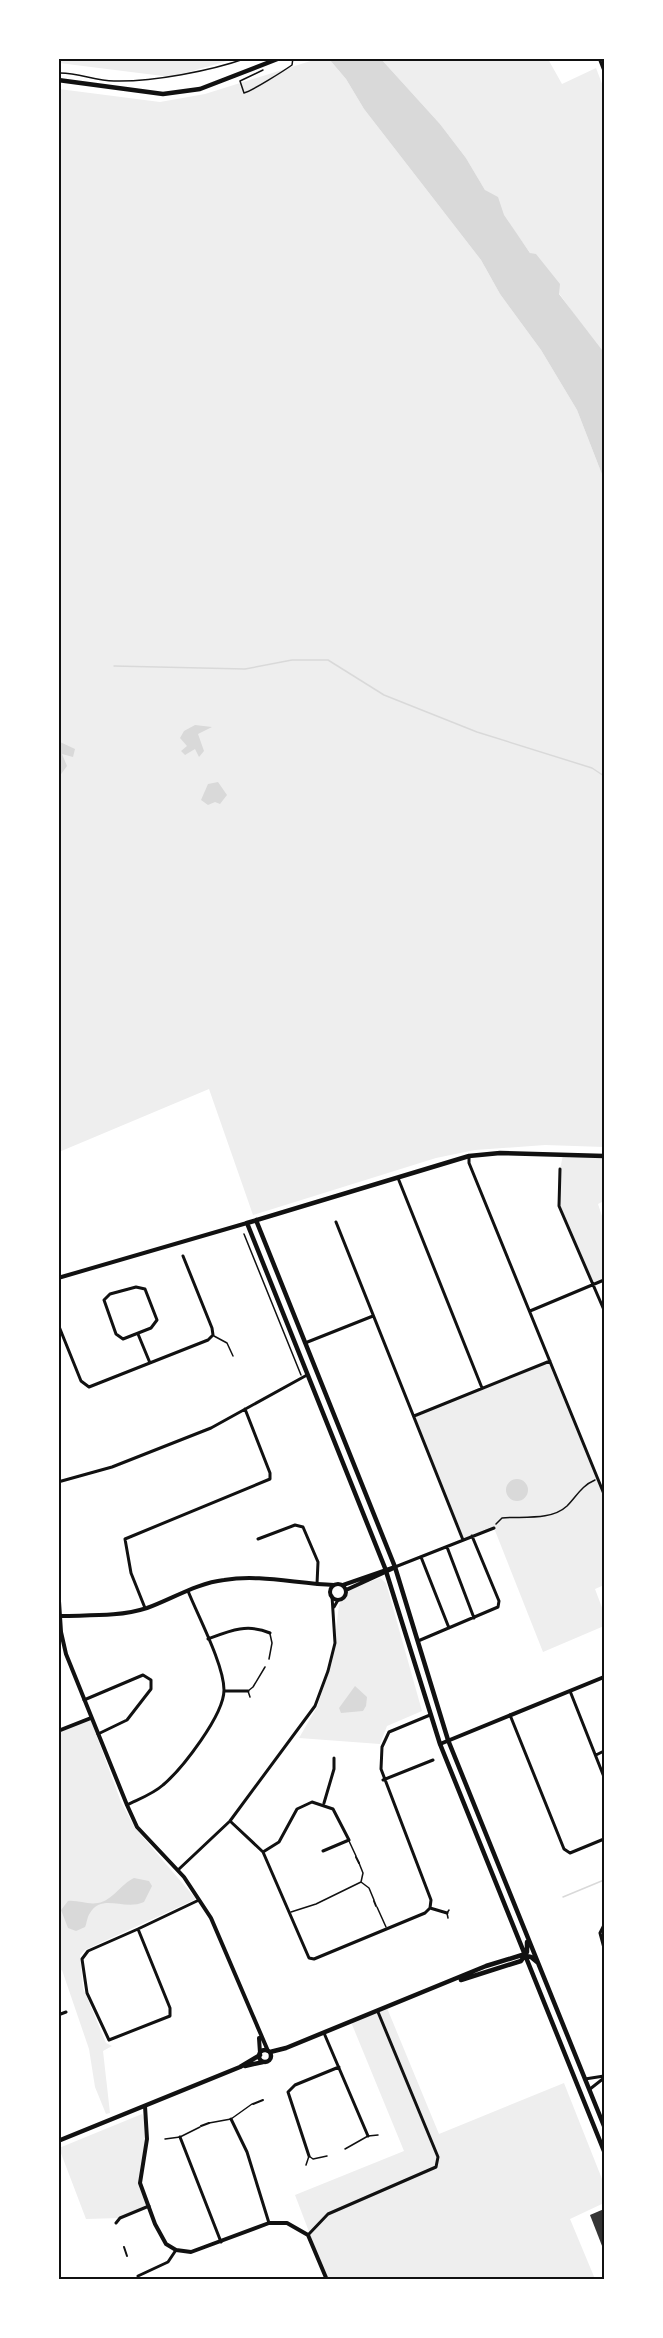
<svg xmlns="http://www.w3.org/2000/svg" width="663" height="2338" font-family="'Public Sans',sans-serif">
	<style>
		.green { fill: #eee }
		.water { fill: #d9d9d9 }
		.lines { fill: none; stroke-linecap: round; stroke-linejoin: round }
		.stream { stroke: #d9d9d9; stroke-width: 1.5 }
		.building { fill: #353535 }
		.path { stroke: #111; stroke-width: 1.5 }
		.service { stroke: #111; stroke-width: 1.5 }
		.pedestrian { stroke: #111; stroke-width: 2 }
		.minor { stroke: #111; stroke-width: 3 }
		.tertiary { stroke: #111; stroke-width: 4 }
		.secondary { stroke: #111; stroke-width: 4 }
		.primary { stroke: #111; stroke-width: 4.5 }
		.neatline { fill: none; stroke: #111; stroke-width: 2 }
	</style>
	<rect width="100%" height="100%" fill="#fff"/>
	<path class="green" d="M59 58 234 59 171 77 59 63Z
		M317 59H329L346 79 364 109 481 260 500 294 541 350 577 410 603 477 604 1147 545 1145 475 1150 436 1158 253 1215 209 1089 59 1152V89L160 102 205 94Z
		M381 59H548L562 84 596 68 604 89V356L485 190 466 158 440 124Z
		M563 1155 604 1156V1201L598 1204 604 1222V1280L594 1285 559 1207 560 1169Z
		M550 1361 604 1494V1585L595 1589 604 1613V1626L543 1652 494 1528 463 1540 414 1416Z
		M380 1578 386 1583 422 1711 387 1726 380 1744 299 1738 317 1707 332 1662 339 1605 348 1589Z
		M90 1718 121 1802 135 1828 196 1899 85 1950 80 1955 83 1988 106 2043 112 2046 103 2051 110 2113 106 2114 95 2087 89 2049 62 1970 59 1971V1731Z
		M387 2008 439 2134 564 2083 604 2184V2203L570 2219 595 2279H327L295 2195 404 2151 351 2022Z
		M142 2114C153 2133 141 2154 140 2174 139 2184 145 2197 149 2206L120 2218 86 2219 59 2148Z"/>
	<path class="water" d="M329 59H381L440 124 466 158 485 190 498 197 504 215 530 253 536 254 560 284 559 294 602 350 604 356V497L603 477 577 410 541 350 500 294 481 260 364 109 346 79Z
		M59 722 61 726 60 742 75 749 73 757 62 754 67 766 59 777Z
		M195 725 212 727 198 734 204 751 199 757 195 749 185 755 181 751 187 746 180 738 184 731Z
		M218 782 227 795 220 804 215 802 208 805 201 800 208 784Z
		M506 1490a11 11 0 1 1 22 0a11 11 0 1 1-22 0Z
		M355 1686 367 1697 366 1706 363 1711 341 1713 339 1708Z
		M134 1878 149 1881 152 1886 144 1902C124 1911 102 1893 90 1913 87 1917 87 1923 85 1927L76 1931 68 1928 61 1910 68 1901C78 1900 88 1905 98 1903 112 1901 121 1884 134 1878Z"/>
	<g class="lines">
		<path class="stream" d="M114 666 245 669 292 660H328L384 695 477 732 592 768 604 776
			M563 1897 604 1880"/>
	</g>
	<path class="building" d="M604 2209V2251L590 2215Z"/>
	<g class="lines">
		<path class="path" d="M263 70 240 81 244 93C252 91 285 70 292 65L293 58
			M58 73C77 72 95 81 114 81 153 82 210 71 247 58
			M244 1234 301 1375
			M496 1524 502 1518C522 1516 551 1521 567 1506 577 1496 581 1486 595 1480"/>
		<path class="service" d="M214 1336 227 1343 233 1356
			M269 1659 272 1643 270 1634
			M250 1697 248 1691 253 1687 265 1667
			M349 1841 356 1856
			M359 1863 363 1873 361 1882 369 1888 374 1900
			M377 1907 386 1927
			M291 1912 316 1904 361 1882
			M448 1918 447 1913 449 1910
			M209 2123 231 2119 252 2104
			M165 2139 180 2137 200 2127
			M345 2149 368 2136 378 2135
			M306 2165 309 2156 313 2159 327 2156"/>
		<path class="pedestrian" d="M356 1857 359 1863
			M374 1901 376 1906
			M253 2104 263 2100
			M201 2126 209 2123
			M124 2247 127 2256"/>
		<path class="minor" d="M599 58 604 71
			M469 1156V1163L604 1494
			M560 1169 559 1206 604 1310
			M398 1178 482 1388
			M336 1222 463 1540
			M136 1287 145 1289 157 1320 151 1328 123 1339 116 1334 104 1300 110 1294Z
			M530 1311 604 1280
			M58 1324 81 1381 89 1387 208 1340 213 1335 212 1328 183 1256
			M138 1334 150 1363
			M305 1343 373 1316
			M414 1416 550 1361
			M58 1482 112 1467 211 1428 307 1375
			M258 1539 295 1525 303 1527 318 1562 317 1584
			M447 1547 474 1618
			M421 1557 449 1628
			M395 1567 494 1528
			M334 1607 338 1600
			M145 1608 131 1573 125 1539 270 1479V1473L245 1409
			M208 1639C229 1631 247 1623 270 1633
			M418 1641 498 1607 499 1601 472 1536
			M224 1691H248
			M570 1691 604 1777
			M84 1700 143 1675 151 1680V1689L127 1720 98 1734
			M510 1715 564 1849 570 1853 604 1839
			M596 1755 604 1751
			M383 1780 433 1760
			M324 1803 334 1769V1758
			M127 1805C139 1799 153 1794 163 1785 182 1769 224 1715 224 1690 224 1665 198 1616 188 1591
			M230 1821 263 1852 309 1958 314 1959 425 1913 430 1908 431 1900 381 1769 382 1747 389 1732 430 1715
			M263 1852 279 1842 297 1809 312 1802 333 1809 349 1840 323 1851
			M178 1870 230 1821 315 1706 328 1671 335 1643 332 1596
			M430 1908 447 1913
			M604 1925 600 1933 604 1948
			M138 1929 88 1951 82 1959 87 1993 109 2040 170 2016V2008L138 1929 199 1900
			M58 2015 66 2012
			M324 2033 368 2136
			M58 2066H59
			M585 2079 604 2076
			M590 2089 604 2078
			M231 2119 247 2152 269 2223
			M180 2137 221 2242
			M309 2156 288 2092 295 2085 339 2067
			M116 2223 120 2218 149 2206
			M308 2235 328 2214 436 2167 438 2157 378 2012
			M138 2276 168 2262 176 2250"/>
		<path class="tertiary" d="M330 1592a8 8 0 1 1 16 0a8 8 0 1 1-16 0Z
			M343 1585 395 1567
			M58 1586 61 1632 66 1654 127 1805 137 1827 184 1877 211 1918 268 2051
			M346 1590 394 1568
			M61 1616C89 1615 119 1617 147 1608 172 1599 197 1583 224 1580 261 1574 297 1584 334 1585
			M58 1731 91 1718
			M440 1744 604 1677
			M259 2038 260 2053
			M145 2106 147 2139 140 2183 155 2224 166 2244 176 2250 191 2252 269 2223H287L308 2235 327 2280"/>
		<path class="secondary" d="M58 1278 247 1223"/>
		<path class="primary" d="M58 80 163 94 200 89 280 58
			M604 1156 500 1153 469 1156 247 1223 385 1568 440 1744 604 2151
			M256 1220 395 1567 448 1740 604 2126
			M461 1980 521 1961 527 1952V1942
			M259 2056a6 6 0 1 1 12 0a6 6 0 1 1-12 0Z
			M270 2052 286 2048 486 1966 522 1955 531 1957 537 1962
			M245 2066 263 2062
			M58 2141 240 2067 260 2055"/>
	</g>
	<rect width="663" height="2338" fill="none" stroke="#ffffff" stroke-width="120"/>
	<rect x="60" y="60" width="543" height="2218" class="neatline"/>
</svg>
